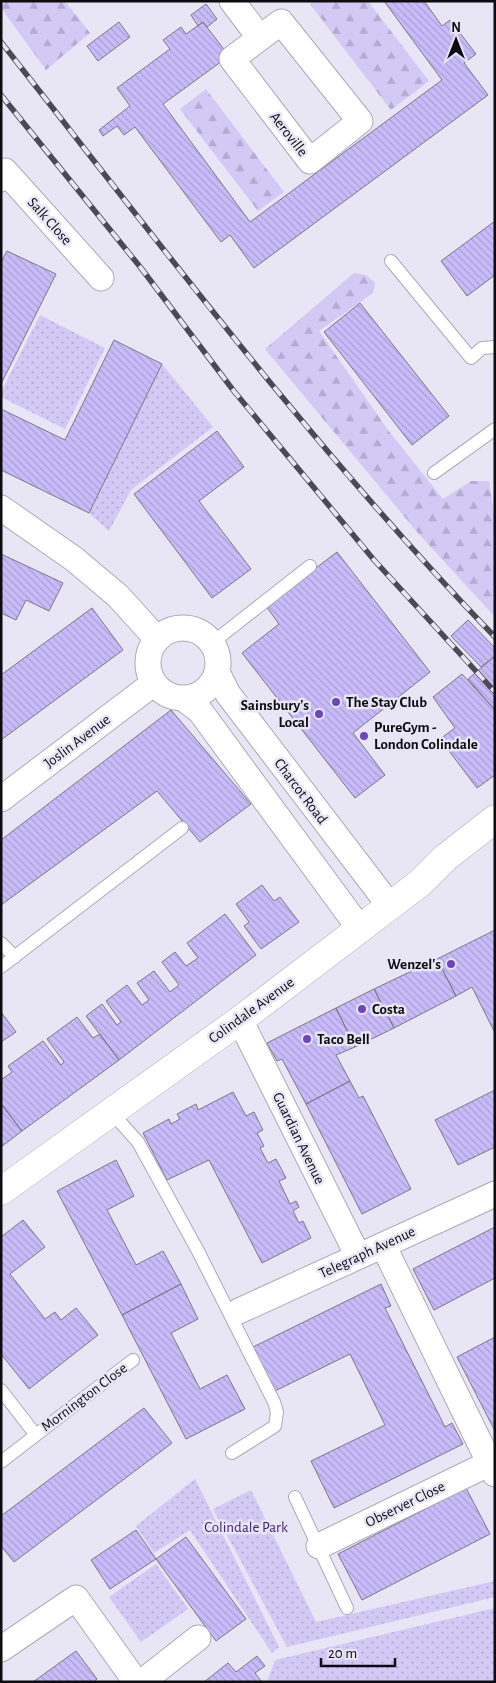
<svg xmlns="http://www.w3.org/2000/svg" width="496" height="1683" font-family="'Alegreya Sans',sans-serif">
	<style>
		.green { fill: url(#green-dots) }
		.forest { fill: url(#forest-firs) }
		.building { fill: url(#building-back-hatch); stroke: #7b7886 }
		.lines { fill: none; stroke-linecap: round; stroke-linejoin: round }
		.lane-casing { stroke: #aca9b8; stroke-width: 14 }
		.street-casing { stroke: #aca9b8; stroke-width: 27 }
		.secondary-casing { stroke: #aca9b8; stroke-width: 29 }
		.lane { stroke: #fff; stroke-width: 12 }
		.street { stroke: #fff; stroke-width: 25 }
		.secondary { stroke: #fff; stroke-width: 28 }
		.rail-casing { stroke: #4b4951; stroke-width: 5.5 }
		.rail { stroke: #e8e5f5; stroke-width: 4; stroke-dasharray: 11; stroke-linecap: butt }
		.poi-dot { fill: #6d45bd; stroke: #e8e5f5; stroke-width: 2 }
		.labels { text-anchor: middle; stroke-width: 5; stroke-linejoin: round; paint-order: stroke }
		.street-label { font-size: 15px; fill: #0d0c11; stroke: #e8e5f5 }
		.poi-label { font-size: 15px; font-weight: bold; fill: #0d0c11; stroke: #e8e5f5; text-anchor: start }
		.park-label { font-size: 15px; fill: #3e1e75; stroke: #e8e5f5 }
	</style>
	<defs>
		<pattern id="green-dots" width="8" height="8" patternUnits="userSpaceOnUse" patternTransform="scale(1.25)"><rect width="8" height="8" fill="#d2c9f5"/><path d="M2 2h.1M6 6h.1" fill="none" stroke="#b3abd1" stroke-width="1.8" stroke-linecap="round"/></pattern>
		<pattern id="forest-firs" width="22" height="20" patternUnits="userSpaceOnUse" patternTransform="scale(1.25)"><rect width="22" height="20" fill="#d2c9f5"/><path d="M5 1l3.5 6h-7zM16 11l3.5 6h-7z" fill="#b3abd1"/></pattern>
		<pattern id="building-back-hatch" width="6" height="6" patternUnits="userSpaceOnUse" patternTransform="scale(1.25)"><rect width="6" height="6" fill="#c8bbf9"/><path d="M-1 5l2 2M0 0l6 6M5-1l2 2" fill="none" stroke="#aba0d4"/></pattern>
	</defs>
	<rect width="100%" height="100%" fill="#e8e5f5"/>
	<path class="green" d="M40 315 105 348 65 429 1 397V392Z
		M162 364 213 427 131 490 109 531 89 513Z
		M195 1479 279 1647 272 1653 190 1530 154 1553 136 1526Z
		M251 1490 316 1622 495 1581V1597L287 1647 213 1509Z
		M156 1564 188 1609 141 1642 109 1597Z
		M495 1608V1682H267L275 1660Z"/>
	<path class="forest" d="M1 1H65L90 33 46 70 1 8Z
		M314 1H368L429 81 391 110 310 4Z
		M206 89 284 192 258 211 180 109Z
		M354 273 366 275 375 283 373 293 319 331 388 430 443 499 471 481H489L495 521V617L418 533 265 349Z"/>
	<path class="building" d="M384 1H424L442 26 450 20 476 54 464 63 488 95 254 268 230 235 221 242 135 127 124 135 117 126 103 136 99 130 130 106 117 88 170 49 163 40 181 27 186 34 203 22 229 56 163 104 250 222 442 80Z
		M206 4 217 19 207 27 203 22 198 26 191 15Z
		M119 22 130 37 98 61 87 46Z
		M495 221V275L467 296 441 261Z
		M7 251 56 274 1 384V262Z
		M360 303 449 416 412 445 324 332Z
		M114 340 162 364 89 513 1 470V409L65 440Z
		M217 431 244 467 199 501 251 569 212 598 134 494Z
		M337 552 430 672 353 733 385 775 355 798 242 653 279 624 266 606Z
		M1 554 63 583 49 611 26 600 16 620 1 613Z
		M92 608 123 650 1 740V675Z
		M468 620 495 648V656L481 667 451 636Z
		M495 656V710L468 679Z
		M462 674 495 710V775L477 788 440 739 455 728 433 697Z
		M171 710 251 804 200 842 157 791 1 905V840Z
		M262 885 274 901 280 897 299 922 261 949 244 926 249 922 236 904Z
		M225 914 256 955 119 1060 86 1016 102 1004 117 1025 121 1022 106 1001 127 985 142 1005 149 1000 137 983 154 971 170 992 179 985 162 962 175 952 186 966 198 958 187 943Z
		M495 930V1033L472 987 456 996 437 959Z
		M437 959 456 996 394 1028 374 989Z
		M374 989 394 1028 355 1047 336 1008Z
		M336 1008 355 1047 336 1055 350 1081 306 1104 282 1059 277 1061 267 1043Z
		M1 1012 16 1032 1 1042Z
		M77 1017 93 1038 100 1034 119 1060 22 1131 1 1104V1080L12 1072 8 1066 43 1041 61 1065 64 1062 47 1039Z
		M350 1081 359 1098 363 1096 411 1189 362 1214 306 1104Z
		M495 1090V1147L458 1165 435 1120Z
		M233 1092 246 1116 254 1112 263 1130 257 1133 264 1146 260 1148 268 1163 276 1159 286 1178 279 1181 290 1204 296 1201 299 1207 293 1211 299 1223 303 1221 311 1238 262 1263 209 1160 167 1180 143 1133 169 1119 171 1124 180 1119 177 1114 196 1104 198 1110Z
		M3 1106 22 1131 1 1147V1108Z
		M116 1160 134 1196 107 1210 136 1265 163 1251 181 1284 122 1315 57 1191Z
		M23 1220 45 1247 10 1274 45 1319 55 1312 61 1320 76 1308 98 1335 29 1389 1 1354V1237Z
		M495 1227V1278L434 1310 413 1269Z
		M181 1284 198 1319 171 1333 200 1389 227 1375 245 1409 186 1439 122 1315Z
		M381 1284 391 1306 385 1308 445 1427 452 1423 463 1444 334 1508 311 1461 385 1425 350 1354 275 1391 253 1347Z
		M495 1337V1431L457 1357Z
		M144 1408 172 1443 14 1562 1 1546V1516Z
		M466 1488 490 1534 362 1600 338 1554Z
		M136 1530 156 1559 110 1589 91 1560Z
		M186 1537 246 1619 216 1641 156 1559Z
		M76 1651 97 1679 93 1682H33Z
		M257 1656 265 1666 255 1673 261 1681 259 1682H204L228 1663 236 1672Z"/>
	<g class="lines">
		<g class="lane-casing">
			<path id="lane" d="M391 261 471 358 482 348 495 347
				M434 473 495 429
				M212 643 310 566
				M1 943 15 957
				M1 967 182 828
				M112 1113 138 1142 198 1251 274 1402 277 1412 275 1426 232 1453
				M1 1390 35 1434
				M1 1462 133 1360
				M295 1497 347 1608"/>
		</g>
		<g class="street-casing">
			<path id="street" d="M232 1 260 38
				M281 22 360 121 310 161 232 59Z
				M1 179 5 171 101 278
				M1 508 74 559 118 596 157 639
				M148 663a35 35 0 1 1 70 0a35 35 0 1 1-70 0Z
				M217 672 228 694 390 906
				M184 699 200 711 360 929
				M1 799 154 683
				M240 1020 358 1256
				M383 1245 495 1474
				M239 1311 495 1194
				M319 1546 490 1463
				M1 1649 76 1598 136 1682
				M142 1682 198 1638"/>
		</g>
		<g class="secondary-casing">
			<path id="secondary" d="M1 1191 240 1020 420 883 445 858 495 819"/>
		</g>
		<use href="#lane" class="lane"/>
		<use href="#street" class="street"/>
		<use href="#secondary" class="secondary"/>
		<g class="rail-casing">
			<path id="rail" d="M1 42C160 244 315 451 495 637
				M1 95 141 268 233 390 374 560 495 692"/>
		</g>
		<use href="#rail" class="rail"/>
	</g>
	<g class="poi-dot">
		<circle cx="336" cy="702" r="5"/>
		<circle cx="319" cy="714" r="5"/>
		<circle cx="364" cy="736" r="5"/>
		<circle cx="451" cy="964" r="5"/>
		<circle cx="362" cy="1009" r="5"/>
		<circle cx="307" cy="1039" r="5"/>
	</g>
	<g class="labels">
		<g class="street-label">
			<text transform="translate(289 134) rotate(52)" y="5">Aeroville</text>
			<text transform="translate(50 221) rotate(48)" y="5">Salk Close</text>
			<text transform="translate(77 741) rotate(-37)" y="5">Joslin Avenue</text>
			<text transform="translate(301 791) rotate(53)" y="5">Charcot Road</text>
			<text transform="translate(251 1010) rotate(-36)" y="5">Colindale Avenue</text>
			<text transform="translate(299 1138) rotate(64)" y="5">Guardian Avenue</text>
			<text transform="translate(367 1252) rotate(-25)" y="5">Telegraph Avenue</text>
			<text transform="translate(84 1397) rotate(-37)" y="5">Mornington Close</text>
			<text transform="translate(405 1504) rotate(-26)" y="5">Observer Close</text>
		</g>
		<g class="poi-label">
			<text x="346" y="707">The Stay Club</text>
			<text x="309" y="710" text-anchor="end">Sainsbury's<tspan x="309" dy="17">Local</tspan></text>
			<text x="374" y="732">PureGym -<tspan x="374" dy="17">London Colindale</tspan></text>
			<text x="441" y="969" text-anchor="end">Wenzel's</text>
			<text x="372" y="1014">Costa</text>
			<text x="317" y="1044">Taco Bell</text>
		</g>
		<g class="park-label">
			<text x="246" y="1532">Colindale Park</text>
		</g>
	</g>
	<rect width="496" height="1683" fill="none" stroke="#0d0c11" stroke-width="5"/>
	<g transform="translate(456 40)" stroke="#e8e5f5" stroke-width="4" paint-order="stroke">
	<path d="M0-4L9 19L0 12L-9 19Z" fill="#0d0c11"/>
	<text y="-8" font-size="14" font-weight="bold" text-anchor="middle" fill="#0d0c11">N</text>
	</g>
	<path d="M321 1658v8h74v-8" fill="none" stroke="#0d0c11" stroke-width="2.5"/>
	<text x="328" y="1658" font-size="15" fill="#0d0c11" stroke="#e8e5f5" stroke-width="4" paint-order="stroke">20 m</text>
</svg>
